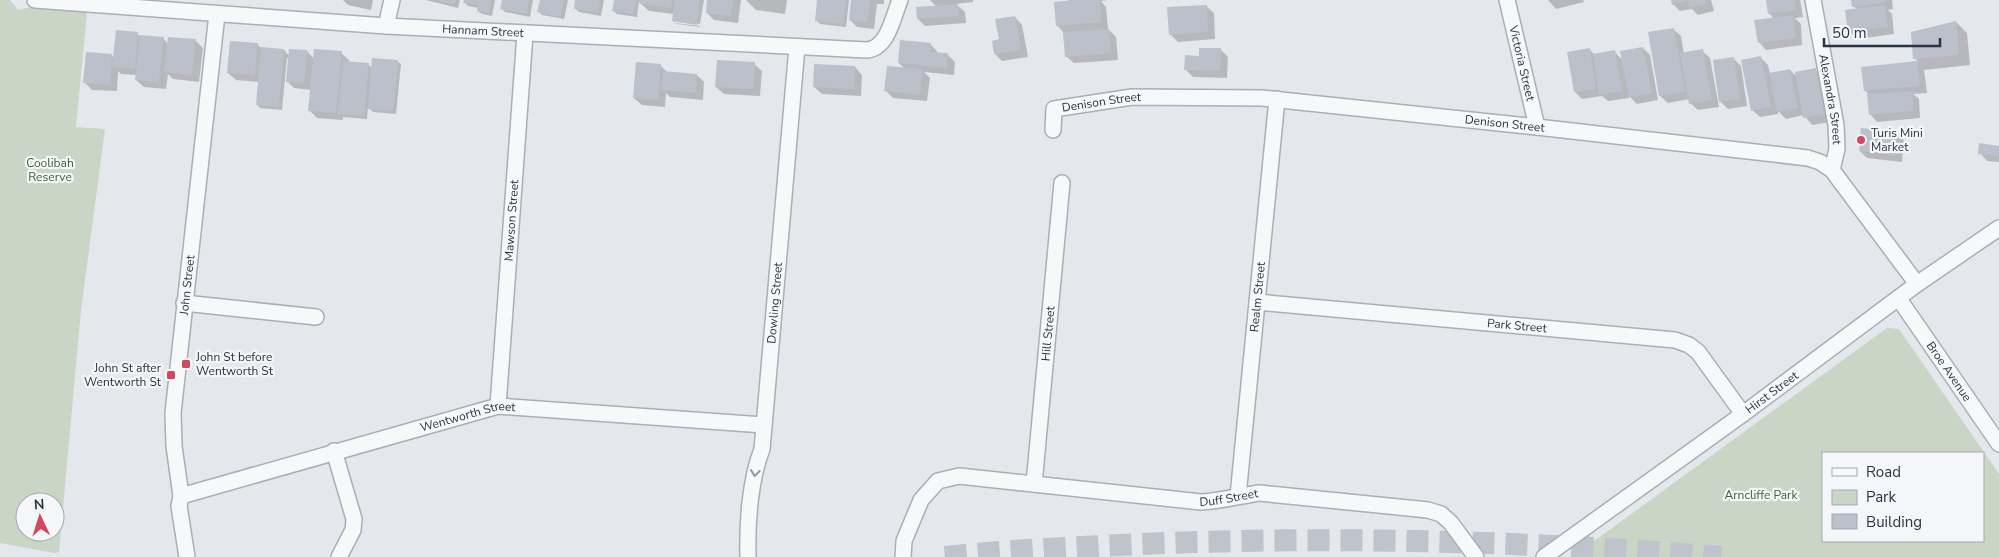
<svg xmlns="http://www.w3.org/2000/svg" width="1999" height="557" font-family="'Nunito Sans',sans-serif">
	<style>
		.green { fill: #c9d6c5; fill-rule: evenodd }
		.shadow { fill: #0003 }
		.building { fill: #bbc0ca }
		.lines { fill: none; stroke-linecap: round; stroke-linejoin: round }
		.highway-tunnel { stroke: #bfc3cb; stroke-width: 22; stroke-dasharray: 22 11; stroke-linecap: butt }
		.minor-casing { stroke: #a9aeb7; stroke-width: 18 }
		.minor { stroke: #f7f8fa; stroke-width: 15 }
		.oneway { stroke: #9196a0 }
		.poi-dot { fill: #d1495b; stroke: #f4f6f9; stroke-width: 2 }
		.labels { text-anchor: middle; stroke-width: 4.5; stroke-linejoin: round; paint-order: stroke }
		.street-label { font-size: 12px; fill: #2b3445; stroke: #f4f6f9 }
		.poi-label { font-size: 12px; fill: #2b3445; stroke: #f4f6f9; text-anchor: start }
		.park-label { font-size: 12px; fill: #3f6138; stroke: #f4f6f9 }
	</style>
	<rect width="100%" height="100%" fill="#e4e7ec"/>
	<path class="green" d="M0 0H10L18 10C42 4 65 2 87 13L76 127 105 129 81 310 59 552 54 553 0 543ZM25 502H55V532H25Z
		M1887 328 1899 329 1999 474V557H1572ZM1823 453H1983V541H1823Z"/>
	<path class="shadow" d="M343 0H373L371 10 348 5Z
		M426 0H460L458 8Z
		M465 0H495L492 16 482 14 478 11 479 8 468 6 464 2Z
		M503 0H533L530 17 505 12 502 9Z
		M541 0H568L564 19 542 15 539 12Z
		M577 0H604L601 16 579 12 575 8Z
		M615 0H704L700 24 675 20V23L673 21 674 14 649 11 639 2 637 17 617 14 613 11Z
		M709 0H741L738 23 714 20 707 13Z
		M746 0H787L785 14 756 10Z
		M819 0H849L846 27 820 24 816 20Z
		M852 0H884V4H877L874 29 857 27 850 20Z
		M930 0H973V2L956 4 965 12 966 23 925 26 918 19 936 6Z
		M1068 0H1108L1101 1 1106 7 1108 29 1116 37 1118 60 1074 63 1066 56 1064 33 1057 25 1070 2Z
		M1548 0H1583L1584 2 1556 9Z
		M1672 0H1711L1714 11 1698 15 1692 9 1680 11 1673 4Z
		M1767 0H1800L1803 17 1795 18 1801 24 1802 45 1766 50 1759 42 1774 19 1769 13Z
		M1853 0H1892L1893 9 1888 10 1892 14 1894 34 1857 39 1850 32 1847 11 1857 10 1854 6Z
		M1206 6 1214 13 1215 39 1178 42 1170 34Z
		M1015 17 1022 25 1028 57 1002 61 995 54 1000 40Z
		M1956 22 1967 33 1970 65 1924 70 1927 93 1913 94 1919 99 1920 118 1877 122 1870 114V95L1865 91 1863 68 1918 62 1915 58Z
		M675 23 700 26V27L677 24Z
		M1673 29 1681 36 1684 54 1702 51 1710 58 1719 107 1698 110 1690 103V99L1668 103 1660 96Z
		M137 34 140 36 163 38 168 44 195 40 203 48 199 82 173 79 168 74 166 89 144 87 136 80 137 75 121 74 118 71 117 91 92 90 84 82 112 56 114 58Z
		M257 44 261 48 284 50 289 56 307 51 314 59 341 53 349 60 348 63 368 64 373 69 397 61 401 64 396 114 373 112 368 107 367 119 343 117V120L317 118 309 110 311 90 294 88 287 81 289 58H287L282 110 260 108 257 104 259 82 236 80 228 73Z
		M930 44 937 51V54L948 55 955 62 954 75 924 72 930 78 927 101 893 98 886 91 905 69 899 63Z
		M1643 48 1650 55 1658 100 1637 104 1628 95 1629 98 1608 101 1602 96 1582 99 1575 92 1589 49 1595 55 1615 52 1623 61Z
		M1220 49 1228 57 1227 78 1193 77 1186 70Z
		M1761 58 1768 65 1770 74 1790 70 1797 77 1815 70 1823 77 1831 122 1812 125 1804 115 1786 119 1778 111V114L1760 117 1752 110Z
		M1734 59 1741 66 1747 106 1728 109 1720 101Z
		M754 64 762 71 760 96 724 94 716 87Z
		M660 65 668 73 697 75 704 82 703 100 670 97 666 93 665 107 642 105 634 98Z
		M855 67 862 75 861 96 822 94 814 87Z
		M1897 132 1904 140 1902 162 1867 158 1860 151Z
		M1999 147V162L1987 161 1980 153Z"/>
	<path class="building" d="M435 0H456L455 5Z
		M464 0H492L489 13 477 11 478 5 463 3Z
		M502 0H529L527 14 500 9Z
		M540 0H564L561 17 537 12Z
		M575 0H600L598 13 574 9Z
		M614 0H636L634 14 612 11Z
		M640 0H672L671 8 640 4Z
		M675 0H700L697 25 672 21Z
		M707 0H733L731 16 706 13Z
		M817 0H846L843 24 815 21Z
		M851 0H870L867 22 849 20Z
		M1075 0H1100L1101 22 1056 26 1054 2Z
		M1671 0H1706L1707 4 1689 8 1688 1 1672 5Z
		M1766 0H1795L1796 10 1768 14Z
		M1851 0H1886V2L1852 7Z
		M958 4 959 16 917 19 916 7Z
		M1207 5 1208 32 1169 35 1167 7Z
		M1885 5 1888 27 1848 32 1845 10Z
		M1794 15 1795 38 1758 43 1754 20Z
		M1015 16 1021 50 994 54 992 41 999 39 995 19Z
		M1956 21 1959 55 1913 59 1911 32Z
		M1674 28 1685 92 1659 96 1648 32Z
		M1109 29 1111 53 1065 57 1063 32Z
		M116 30 138 32 135 69 112 67Z
		M140 35 164 37 159 82 135 80Z
		M168 37 196 39 192 75 164 72Z
		M900 40 931 43 930 52 948 53 947 68 898 63Z
		M230 41 258 43 255 75 227 73Z
		M261 47 284 49 279 107 256 105Z
		M1643 47 1652 93 1629 97 1620 51Z
		M1199 48H1221L1220 71 1184 70 1185 55 1199 56Z
		M1590 48 1596 89 1574 92 1567 52Z
		M289 49 307 50 304 83 286 82Z
		M314 49 342 51 336 113 308 111Z
		M1703 49 1712 100 1689 104 1680 53Z
		M1615 50 1622 91 1599 95 1593 54Z
		M86 52 112 54 110 85 83 83Z
		M1761 56 1771 107 1751 111 1741 60Z
		M1734 57 1740 99 1719 102 1713 60Z
		M372 58 398 60 393 111 368 109Z
		M717 60 755 62 753 89 715 87Z
		M343 61 369 63 364 116 338 114Z
		M1917 61 1920 86 1864 91 1861 67Z
		M636 62 661 64 658 100 633 98Z
		M814 64 855 66 854 89 813 87Z
		M887 66 923 69 920 95 884 91Z
		M1816 68 1824 114 1803 118 1795 72Z
		M1790 69 1798 108 1777 112 1769 73Z
		M663 71 697 74 696 93 662 90Z
		M1912 91 1914 111 1869 115 1867 94Z
		M1861 128 1897 131 1895 155 1859 151Z
		M1979 143 1999 146V156L1978 154Z"/>
	<g class="lines">
		<path class="highway-tunnel" d="M945 557C997 551 1049 549 1101 546 1307 535 1515 540 1721 557"/>
		<g class="minor-casing">
			<g id="minor">
				<path id="s1" d="M35 0 386 26 867 50C888 48 893 17 900 0"/>
				<path id="s2" d="M1507 0 1537 127"/>
				<path id="s3" d="M1813 0 1836 125 1837 149 1832 170"/>
				<path d="M386 26 392 0"/>
				<path id="s4" d="M1053 130 1054 109 1132 97 1262 98 1537 127 1808 158 1820 162 1832 170 1917 284"/>
				<path id="s5" d="M1899 299 1999 444"/>
				<path id="s6" d="M1257 302 1675 340 1689 345 1698 352 1743 414"/>
				<path d="M184 303 316 317"/>
				<path id="s7" d="M498 406 525 34"/>
				<path d="M334 451 354 519 353 530 339 557"/>
				<path id="s8" d="M1034 484 1062 183"/>
				<path id="s9" d="M181 496 498 406 764 425"/>
				<path id="s10" d="M1238 496 1277 99"/>
				<path id="s11" d="M187 557 179 506 181 496 174 446 173 413 217 14"/>
				<path id="s12" d="M748 557C747 523 750 480 762 449L797 47"/>
				<path id="s13" d="M903 557 904 541 921 500 938 481 959 476 1201 502C1221 501 1239 496 1259 493L1428 510 1441 514 1451 523 1476 557"/>
				<path id="s14" d="M1544 557 1743 414 1917 284 1999 228"/>
			</g>
		</g>
		<use href="#minor" class="minor"/>
	</g>
	<defs><path id="oneway-chevron" d="M-2-3.5L2.5 0L-2 3.5" fill="none" stroke-width="1.6" stroke-linecap="round" stroke-linejoin="round" transform="scale(1.25)"/></defs>
	<use class="oneway" href="#oneway-chevron" transform="translate(755 473) rotate(97)"/>
	<g class="poi-dot">
		<circle cx="1861" cy="140" r="5"/>
		<rect x="181" y="359" width="10" height="10" rx="2.5"/>
		<rect x="166" y="370" width="10" height="10" rx="2.5"/>
	</g>
	<g class="labels">
		<g class="street-label">
			<text dy="4" stroke="none"><textPath href="#s1" startOffset="449">Hannam Street</textPath></text>
			<text dy="4" stroke="none"><textPath href="#s2" startOffset="65">Victoria Street</textPath></text>
			<text dy="4" stroke="none"><textPath href="#s3" startOffset="101">Alexandra Street</textPath></text>
			<text dy="4" stroke="none"><textPath href="#s4" startOffset="69">Denison Street</textPath></text>
			<text dy="4" stroke="none"><textPath href="#s4" startOffset="474">Denison Street</textPath></text>
			<text dy="4" stroke="none"><textPath href="#s7" startOffset="186">Mawson Street</textPath></text>
			<text dy="4" stroke="none"><textPath href="#s11" startOffset="274">John Street</textPath></text>
			<text dy="4" stroke="none"><textPath href="#s10" startOffset="200">Realm Street</textPath></text>
			<text dy="4" stroke="none"><textPath href="#s12" startOffset="256">Dowling Street</textPath></text>
			<text dy="4" stroke="none"><textPath href="#s6" startOffset="261">Park Street</textPath></text>
			<text dy="4" stroke="none"><textPath href="#s8" startOffset="151">Hill Street</textPath></text>
			<text dy="4" stroke="none"><textPath href="#s5" startOffset="88">Broe Avenue</textPath></text>
			<text dy="4" stroke="none"><textPath href="#s14" startOffset="281">Hirst Street</textPath></text>
			<text dy="4" stroke="none"><textPath href="#s9" startOffset="298">Wentworth Street</textPath></text>
			<text dy="4" stroke="none"><textPath href="#s13" startOffset="379">Duff Street</textPath></text>
		</g>
		<g class="poi-label">
			<text x="1871" y="137">Turis Mini<tspan x="1871" dy="14">Market</tspan></text>
			<text x="196" y="361">John St before<tspan x="196" dy="14">Wentworth St</tspan></text>
			<text x="161" y="372" text-anchor="end">John St after<tspan x="161" dy="14">Wentworth St</tspan></text>
		</g>
		<g class="park-label">
			<text x="50" y="167">Coolibah<tspan x="50" dy="14">Reserve</tspan></text>
			<text x="1761" y="499">Arncliffe Park</text>
		</g>
	</g>
	<rect x="1822" y="452" width="162" height="90" fill="#f4f6f9" stroke="#a4a8b1"/>
	<rect x="1832" y="468" width="25" height="8" fill="#f7f8fa" stroke="#a4a8b1"/>
	<text x="1866" y="477" font-size="15" fill="#2b3445">Road</text>
	<rect x="1832" y="490" width="25" height="15" fill="#c9d6c5" stroke="#a4a8b1"/>
	<text x="1866" y="502" font-size="15" fill="#2b3445">Park</text>
	<rect x="1832" y="514" width="25" height="15" fill="#bbc0ca" stroke="#a4a8b1"/>
	<text x="1866" y="527" font-size="15" fill="#2b3445">Building</text>
	<g transform="translate(40 517) rotate(356)"><circle r="24" fill="#f4f6f9" stroke="#a4a8b1"/>
	<path d="M0-4L9 19L0 12L-9 19Z" fill="#d1495b"/>
	<text y="-8" font-size="14" font-weight="bold" text-anchor="middle" fill="#2b3445">N</text>
	</g>
	<path d="M1824 38v8h116v-8" fill="none" stroke="#2b3445" stroke-width="2.5"/>
	<text x="1832" y="38" font-size="15" fill="#2b3445" stroke="#f4f6f9" stroke-width="4" paint-order="stroke">50 m</text>
</svg>
